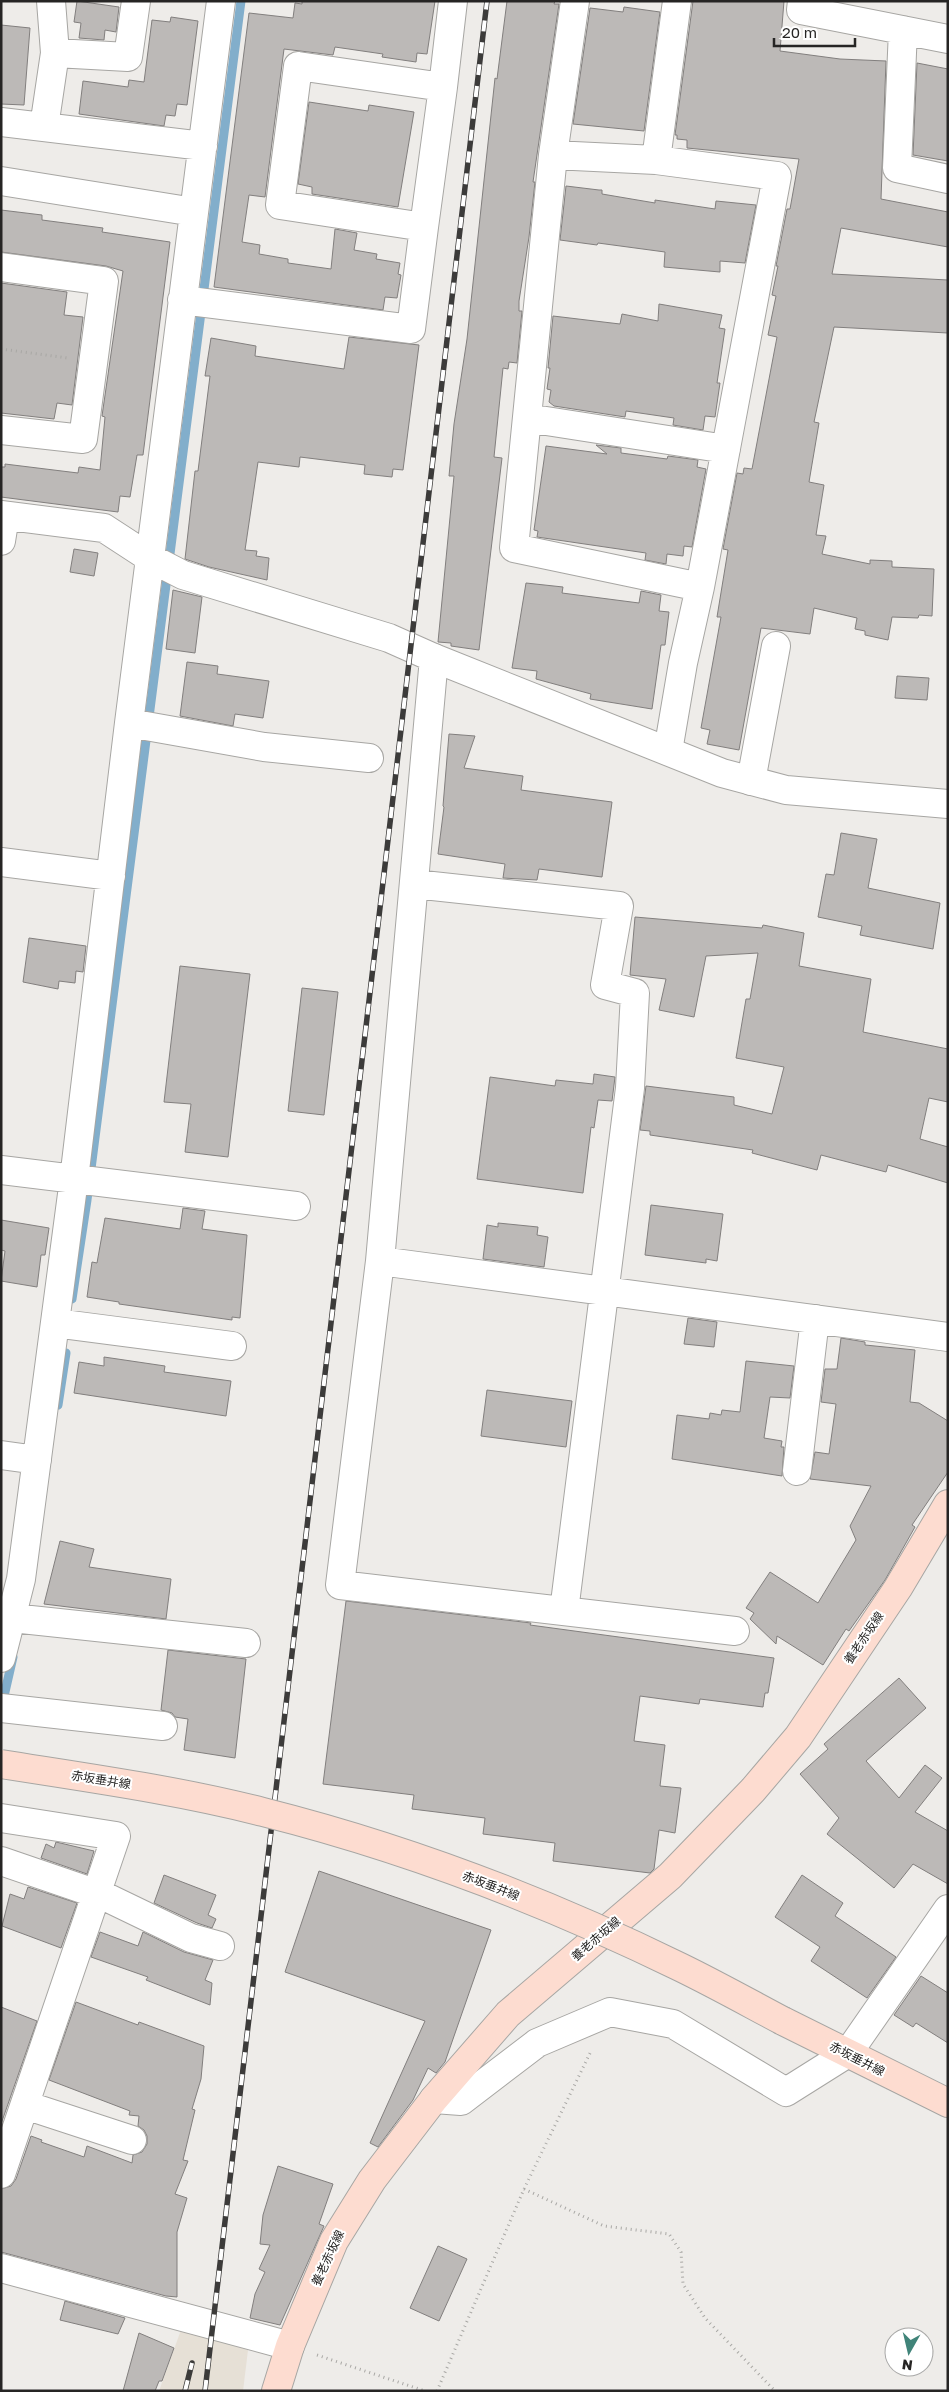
<svg xmlns="http://www.w3.org/2000/svg" width="949" height="2392" font-family="'Golos Text','Noto Sans JP',sans-serif">
	<style>
		.built { fill: #e6e0d6 }
		.lines { fill: none; stroke-linecap: round; stroke-linejoin: round }
		.stream { stroke: #82aecb; stroke-width: 9 }
		.building { fill: #bcb9b7; stroke: #827f7e }
		.minor-casing { stroke: #a7a6a3; stroke-width: 30 }
		.tertiary-casing { stroke: #a7a6a3; stroke-width: 30 }
		.secondary-casing { stroke: #a7a6a3; stroke-width: 30 }
		.path { stroke: #a8a7a4; stroke-width: 3; stroke-dasharray: 1 4; stroke-linecap: butt }
		.minor { stroke: #fff; stroke-width: 28 }
		.tertiary { stroke: #fff; stroke-width: 28 }
		.secondary { stroke: #fddcd0; stroke-width: 28 }
		.rail-casing { stroke: #3c3b3a; stroke-width: 5.5 }
		.rail { stroke: #fff; stroke-width: 4; stroke-dasharray: 11; stroke-linecap: butt }
		.secondary-bridge-casing { stroke: #a7a6a3; stroke-width: 30; stroke-linecap: butt }
		.secondary-bridge { stroke: #fddcd0; stroke-width: 28 }
		.labels { text-anchor: middle; stroke-width: 4; stroke-linejoin: round; paint-order: stroke }
		.street-label { font-size: 12px; fill: #262524; stroke: #fff }
	</style>
	<rect width="100%" height="100%" fill="#eeece9"/>
	<path class="built" d="M181 2330 248 2350 243 2391H159Z"/>
	<g class="lines">
		<path class="stream" d="M72 1299 87 1200 241 1
			M58 1405 66 1353
			M2 1705 13 1657"/>
	</g>
	<path class="building" d="M77 1 119 7 116 32 105 30 104 40 79 38 81 23 74 22Z
		M302 1H435L427 54 417 53 416 62 382 57 383 54 335 47 333 55 284 49 265 197 249 195 242 242 260 245 259 254 288 259V263L331 269 335 229 357 233 354 250 377 254 376 259 400 263 398 274 401 275 397 298 385 297 383 310 214 287 249 13 293 18 295 3 302 4Z
		M507 1H555L554 4H559L533 182H535L529 237 519 301V311H522L517 363 509 362 508 369 503 368 494 457 502 458 479 650 451 646V643L438 642 454 476H449L454 424 467 339 495 78 497 79Z
		M693 1H784L780 51 840 59 886 61 881 199 948 212V247L841 228 832 274 948 280V333L834 327 814 422 819 423 809 482 824 485 816 535 826 536 822 554 870 564V560L892 561V567L934 569 932 616 919 615 918 618 892 617 888 640 865 635V631L855 629 857 618 814 608 810 634 761 628 739 750 707 744 710 730 701 728 721 617H717L728 550 723 549 737 473 743 474 744 468 752 469 777 337 768 335 776 296 772 295 778 266H776L787 209H790L799 159 687 148V140L677 139V135H675Z
		M624 7 660 12 644 131 573 124 590 8 623 12Z
		M171 17 198 21 187 105 177 104 175 116 166 115 164 126 79 114 83 81 128 87 129 80 144 82 152 20 170 22Z
		M1 25 30 28 24 105 1 104Z
		M917 63 948 69V161L913 155Z
		M309 102 368 111 369 105 414 112 398 207 312 194V187L298 184Z
		M566 186 599 190H602V194L655 203V200L715 209 716 201 756 205 745 263 720 261V272L664 267 665 252 598 243 597 245 560 240Z
		M1 210 42 215V220L103 228 102 232 170 242 143 455H137L130 497 120 496 118 512 1 497V467H5V464L78 473 79 467 100 470 105 417 102 416 123 271 106 266 1 252Z
		M1 283 67 292 64 315 83 317 72 405 57 403 54 419 1 413Z
		M659 304 722 315 719 328 725 329 717 383H720L715 417 705 416 703 430 673 425 674 418 626 411 625 417 554 406 549 402 551 390 547 389 550 368H548L553 316 620 324 622 314 658 321Z
		M349 337 419 345 403 470 393 469 392 477 364 474 365 465 300 457 299 467 258 462 245 550 257 551 256 556 269 558 267 580 209 567 185 559 195 471H198L210 376H205L211 338 256 346 255 356 344 369Z
		M596 445 621 448V453L667 459 668 456 698 460 697 467 706 469 692 547 684 546 683 556 667 554 666 564 645 560 646 553 537 537 538 531 534 530 546 446 607 454Z
		M74 549 98 553 94 576 70 572Z
		M526 583 563 587 562 593 639 603 641 591 661 595 659 611 669 612 665 645H661L652 709 590 699 591 694 536 679 537 671 512 668Z
		M173 590 202 597 195 653 166 649Z
		M187 662 218 666 217 674 269 681 263 718 235 714 233 726 180 716Z
		M897 676 929 678 927 700 895 698Z
		M449 734 475 736 464 768 523 776 521 790 612 802 602 877 539 869 537 880 503 878 505 864 438 854 444 807 443 806Z
		M841 833 877 839 868 888 940 903 933 949 860 935 862 926 818 917 826 874 834 875Z
		M635 917 762 928 763 925 804 933 799 966 871 979 863 1032 948 1049V1102L929 1098 920 1139 948 1147V1183L888 1165 886 1172 821 1155 817 1170 752 1153 753 1150 650 1135V1131L640 1130 646 1086 734 1097V1105L772 1114 784 1067 736 1058 746 999H750L758 953 706 956 694 1017 659 1010 666 979 630 975Z
		M29 938 86 946 83 972 76 971 75 983 59 981 58 989 23 982Z
		M180 966 250 974 228 1157 185 1152 191 1104 164 1102Z
		M302 988 338 992 324 1115 288 1111Z
		M594 1074 615 1077 612 1101 598 1100 594 1128 591 1127 583 1193 477 1179 490 1077 555 1086 556 1080 593 1084Z
		M651 1205 723 1214 717 1261 706 1259V1263L645 1255Z
		M183 1208 205 1211 202 1229 247 1235 240 1318 232 1317V1320L119 1304V1302L87 1297 92 1262 97 1263 105 1218 180 1229Z
		M1 1220 49 1228 45 1255H41L37 1287 1 1281 5 1251 1 1250Z
		M498 1223 538 1227 537 1235 548 1237 544 1267 483 1259 487 1225 498 1227Z
		M688 1318 717 1322 714 1347 684 1344Z
		M841 1338 865 1342V1345L915 1350 910 1402 919 1403 948 1421V1472L912 1525 915 1527 885 1580 849 1631 846 1629 823 1665 777 1636 776 1644 750 1619 754 1613 746 1608 770 1572 818 1603 856 1540 850 1526 871 1486 810 1479 815 1452 829 1454 836 1404 821 1402 825 1369H837Z
		M104 1357 165 1366 164 1372 231 1381 226 1416 74 1393 79 1362 104 1366Z
		M746 1361 794 1366 790 1398 770 1397 764 1438 782 1441 781 1447H784L782 1476 672 1459 677 1415 709 1419 710 1413 721 1415 722 1410 740 1412Z
		M487 1390 572 1401 566 1447 481 1436Z
		M60 1541 94 1549 89 1567 171 1579 166 1619 44 1604Z
		M346 1601 531 1623 530 1625 774 1658 768 1693H765L763 1707 700 1699 699 1704 640 1696 634 1741 665 1745 660 1786 681 1788 675 1833 659 1830 654 1869 650 1873 553 1861 555 1843 483 1834 485 1818 412 1809 414 1795 323 1784Z
		M168 1650 246 1659 235 1758 184 1750 188 1719 175 1717 172 1713 161 1710Z
		M899 1678 926 1708 866 1761 899 1798 925 1765 942 1778 915 1812 948 1831V1884L913 1864 894 1888 827 1834 839 1818 800 1774 828 1749 824 1744Z
		M56 1842 94 1851 87 1874 41 1858 46 1844 54 1848Z
		M319 1871 491 1930 445 2062 436 2073 428 2068 413 2100 378 2147 370 2143 425 2021 285 1972Z
		M164 1875 216 1895 208 1915 216 1919 212 1928 197 1923 154 1903Z
		M802 1875 843 1903 835 1916 896 1957 867 1998 811 1961 820 1947 775 1917Z
		M28 1887 77 1903 61 1948 2 1926 10 1894 24 1899Z
		M100 1932 138 1946 143 1932 184 1952 213 1960 205 1980 212 1983 210 2005 146 1980 148 1977 91 1957Z
		M921 1976 948 1993V2043L916 2023 913 2027 894 2015Z
		M76 2002 138 2025 139 2022 204 2046 201 2079 192 2109 195 2110 183 2160 188 2161 175 2194 187 2198 177 2232V2297L166 2296 1 2252V2189L11 2186 16 2179 31 2136 42 2140 41 2142 84 2157 87 2146 132 2163 133 2155 142 2152 147 2144V2136L144 2130 138 2126 139 2116 129 2115 130 2111 49 2080Z
		M1 2007 37 2021 1 2124Z
		M278 2166 333 2184 319 2224 324 2226 280 2325 250 2318 255 2294 265 2272 259 2269 270 2245 260 2244 263 2215Z
		M438 2246 467 2259 439 2321 410 2308Z
		M65 2301 125 2318 118 2334 60 2320Z
		M139 2333 174 2348 162 2381H159L155 2391H123Z"/>
	<g class="lines">
		<g class="minor-casing">
			<path id="minor" d="M802 1 801 10 948 39
				M903 30 897 168 948 179
				M55 53 128 57 136 1
				M1 122 203 146
				M44 127 55 53 51 1
				M553 155 656 160 777 176 700 587 514 548 553 155 575 1
				M656 160 677 1
				M1 181 194 212
				M424 227 443 87
				M1 267 104 281 83 439 1 430
				M182 300 411 329 424 227 280 205 298 66 443 87 453 1
				M527 418 726 449
				M1 515 104 528 150 558 183 575 389 638 434 658 380 1261 948 1337
				M1 541 5 516
				M129 723 264 747 369 758
				M668 751 683 663 700 587
				M751 781 776 646
				M1 862 111 876
				M414 884 619 906 605 985 635 993 630 1088 564 1611
				M1 1170 296 1206
				M380 1261 340 1585 735 1631
				M55 1323 232 1346
				M1 1455 37 1460
				M797 1471 815 1319
				M12 1618 246 1643
				M1 1658 21 1579 74 1179 129 723 221 1
				M1 1708 163 1726
				M1 1818 116 1836 1 2174
				M1 1861 106 1897 191 1938 220 1946
				M434 2099 461 2101 537 2043 610 2012 673 2024 786 2092 848 2053 948 1909
				M25 2105 132 2140
				M1 2268 290 2346"/>
		</g>
		<g class="tertiary-casing">
			<path id="tertiary" d="M434 658 722 773 786 790 948 804"/>
		</g>
		<g class="secondary-casing">
			<path id="secondary" d="M783 2021 948 2103
				M276 2391 290 2346 334 2241 372 2180 434 2099 508 2014 670 1876 753 1790 798 1737 898 1588 948 1504"/>
		</g>
		<path class="path" d="M1 349 68 358
			M524 2189 604 2226 669 2234 681 2252 683 2284 705 2318 775 2391
			M317 2355 425 2391
			M437 2391 524 2189 591 2051"/>
		<use href="#minor" class="minor"/>
		<use href="#tertiary" class="tertiary"/>
		<use href="#secondary" class="secondary"/>
		<g class="rail-casing">
			<path id="rail" d="M185 2391 192 2363
				M205 2391 487 1"/>
		</g>
		<use href="#rail" class="rail"/>
		<g class="secondary-bridge-casing">
			<path id="secondary-bridge" d="M1 1764C89 1778 177 1790 263 1812 406 1848 547 1902 680 1967 715 1984 749 2003 783 2021"/>
		</g>
		<use href="#secondary-bridge" class="secondary-bridge"/>
	</g>
	<g class="labels">
		<g class="street-label">
			<text transform="translate(864 1638) rotate(-56)" y="4">養老赤坂線</text>
			<text transform="translate(101 1780) rotate(9)" y="4">赤坂垂井線</text>
			<text transform="translate(491 1886) rotate(21)" y="4">赤坂垂井線</text>
			<text transform="translate(596 1939) rotate(-41)" y="4">養老赤坂線</text>
			<text transform="translate(857 2059) rotate(27)" y="4">赤坂垂井線</text>
			<text transform="translate(328 2258) rotate(-65)" y="4">養老赤坂線</text>
		</g>
	</g>
	<rect width="949" height="2392" fill="none" stroke="#262524" stroke-width="5"/>
	<g transform="translate(909 2352) rotate(188)"><circle r="24" fill="#ffffff" stroke="#a8a8a7"/>
	<path d="M0-4L9 19L0 12L-9 19Z" fill="#408479"/>
	<text y="-8" font-size="14" font-weight="bold" text-anchor="middle" fill="#262524">N</text>
	</g>
	<path d="M774 38v8h81v-8" fill="none" stroke="#262524" stroke-width="2.5"/>
	<text x="782" y="38" font-size="15" fill="#262524" stroke="#ffffff" stroke-width="4" paint-order="stroke">20 m</text>
</svg>
